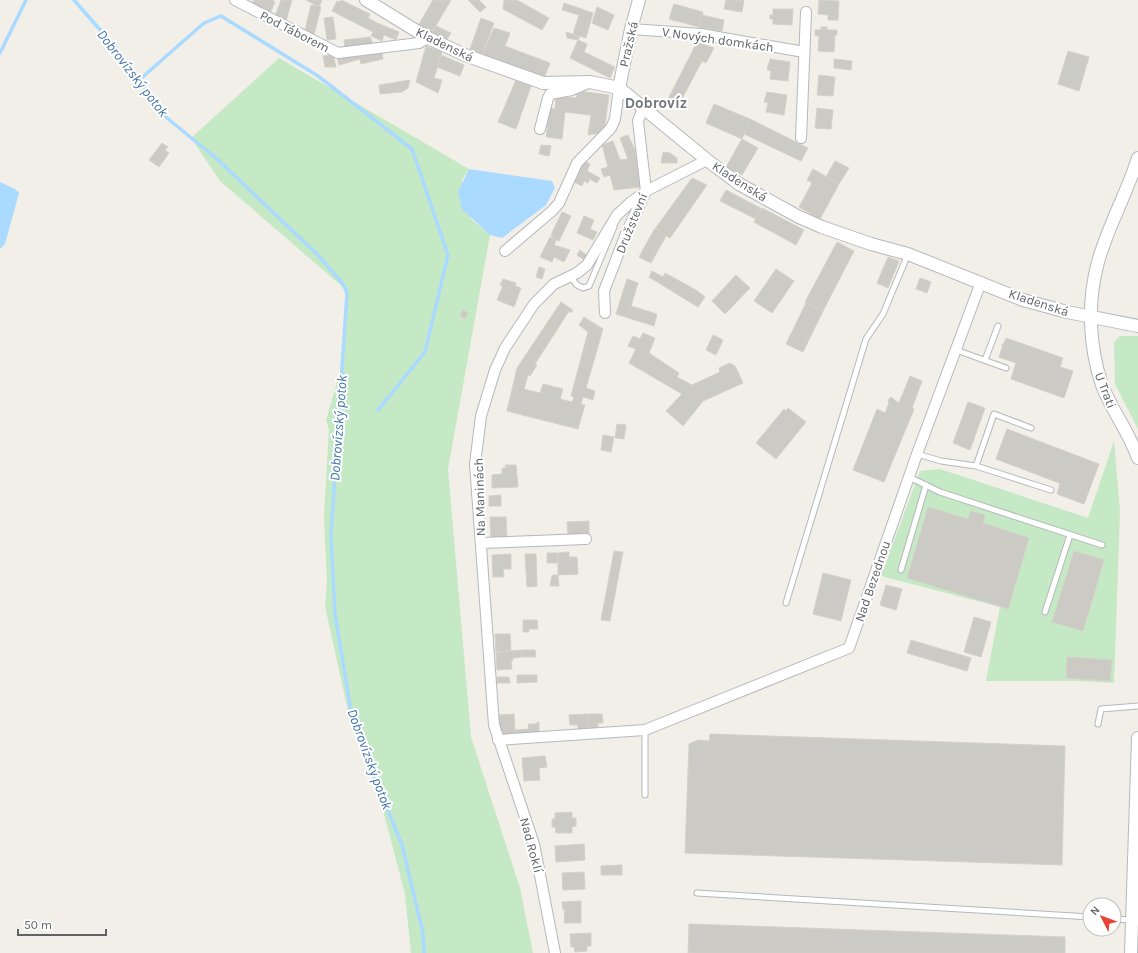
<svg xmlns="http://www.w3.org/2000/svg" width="1138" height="953" font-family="Karla,sans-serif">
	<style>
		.green { fill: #c5e8c5 }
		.water { fill: #aadaff }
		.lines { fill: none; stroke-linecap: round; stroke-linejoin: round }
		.stream { stroke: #aadaff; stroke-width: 3.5 }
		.building { fill: #cccac5; stroke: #d6d1c6 }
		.service-casing { stroke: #b5b8bc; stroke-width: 7 }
		.minor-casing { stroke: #b5b8bc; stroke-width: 12 }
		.tertiary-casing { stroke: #b5b8bc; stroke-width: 14 }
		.service { stroke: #fff; stroke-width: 5 }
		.minor { stroke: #fff; stroke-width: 10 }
		.tertiary { stroke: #fff; stroke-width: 12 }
		.labels { text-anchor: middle; stroke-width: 4; stroke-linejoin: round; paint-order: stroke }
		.street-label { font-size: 13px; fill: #5f6368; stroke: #fff }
		.water-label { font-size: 14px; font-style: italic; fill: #4174aa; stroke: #fff }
		.quarter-label { font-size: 15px; font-weight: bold; fill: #70757a; stroke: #fff }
	</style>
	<rect width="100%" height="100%" fill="#f1efe8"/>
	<path class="green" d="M279 58 469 169 462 180 471 219 490 235 448 469 471 737 520 888 533 953H411L405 894 378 791 350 720 325 606 327 582 324 516 329 429 326 420 340 372 347 300 344 288 220 181 191 138Z
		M1120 336H1138V429L1115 384 1114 342Z
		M1114 441 1120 511 1114 683 1079 681H986L1000 607 881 576 920 471 940 469 1088 518Z"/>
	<path class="water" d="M469 169 552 181 555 188 546 205 502 238 490 235 462 209 458 192Z
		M0 182 15 189 19 193 5 244 0 249Z"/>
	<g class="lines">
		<path class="stream" d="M74 0 116 48 167 118 217 159 318 255 343 284 347 293 331 535 335 614 350 705 367 759 402 845 423 933 424 953
			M0 53 26 0
			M138 81 204 23 221 16 318 76 412 149 448 255 425 352 378 410"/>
	</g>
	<path class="building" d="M254 0H272L275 2 269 15 251 5Z
		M281 0H292L286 21 275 17Z
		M306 0H322L319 7Z
		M341 0 370 14 368 18 377 23 373 32 332 11 337 1 340 2Z
		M433 0H451L431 34 418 26Z
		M468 0H479L486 7 480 12Z
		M504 0H517L549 18 542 30 503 9Z
		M726 0H744L742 12 724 9Z
		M819 0 839 1 838 20H828V15L818 14Z
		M564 3 593 13 586 38 573 34 579 15 562 10Z
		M674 4 703 12 699 27 669 19Z
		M311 5 321 7 314 35 305 30Z
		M597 7 614 15 608 30 592 23Z
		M773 9H793L792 25 773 24V19H770V15H773Z
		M702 15 724 20 722 31 699 27Z
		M333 17 336 39 327 40 324 18Z
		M481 18 494 23 482 55 470 49Z
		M377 23 399 32 396 40 384 35 382 41 371 36Z
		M436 26 451 33 446 41 431 34Z
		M821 27H827V30H837V35H835L834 52 818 51 819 36H815V30H821Z
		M494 28 510 33 505 46 550 63 544 78 482 55Z
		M566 32 580 36 578 40 567 38Z
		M370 37 374 46 345 49 344 40Z
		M578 40 587 44 584 52 615 67 610 78 570 58Z
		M697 42 714 48 706 63 691 54Z
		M426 46 442 52 434 78 442 80 438 93 416 82Z
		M381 49 383 59 361 64 360 59 339 65 337 56Z
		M1068 51 1089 57 1079 91 1058 84Z
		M691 54 702 61 677 108 666 103Z
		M333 55 336 67H325L323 56Z
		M441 55 464 65 460 76 437 67Z
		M770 59 790 62 788 81 770 79 771 71 767 70Z
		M834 59 852 61 851 70 834 68Z
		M819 75 835 77 833 96 817 95Z
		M410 80 408 88 402 92 380 94 379 85Z
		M516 80 531 86 516 129 498 122Z
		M578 91 609 95 604 132 588 135 591 115 565 112 562 139 546 137 550 108 555 109 556 96 576 98Z
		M767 92 787 95 784 115 766 112 768 103 764 102Z
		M714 104 750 119 742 139 706 123Z
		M817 108 833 110 831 129 815 128Z
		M750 119 808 148 801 161 744 134Z
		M628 135 635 150 640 187 614 190 610 175 604 177 601 169 608 167 602 145 613 141 620 160 628 159 620 138Z
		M742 139 758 148 742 175 726 167Z
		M162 143 168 147 165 150 169 153 159 167 149 160Z
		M541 145 551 146 549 156 539 154Z
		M663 152 670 153 677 158V163H661Z
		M585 161 590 164 587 171 600 178 597 183 578 173Z
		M835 161 849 168 839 184 826 177Z
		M813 169 839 184 820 219 799 207 812 183 807 180Z
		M578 173 590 179 588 183 584 181 582 186 574 182Z
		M692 178 707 185 670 238 655 229Z
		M726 190 762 209 756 219 720 201Z
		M762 208 804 230 796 245 754 222Z
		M562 212 571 216 559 241 554 239 551 235Z
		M584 216 594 220 590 229 597 232 593 240 577 233Z
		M655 228 666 236 651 263 639 257Z
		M550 237 556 240 554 245 570 250 564 262 554 257 552 262 540 257Z
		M837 242 854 251 823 311 805 302Z
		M580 250 589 257 586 261 577 255Z
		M888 257 899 261 888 288 877 283Z
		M539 267 545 269 542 279 536 277Z
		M776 269 794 281 772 313 754 301Z
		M652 271 663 277 665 273 696 290 705 297 698 307 649 277Z
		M736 275 750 288 725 314 712 301Z
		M920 278 931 282 927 293 916 289Z
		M503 279 516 283 515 286 521 288 514 307 497 300 503 286 500 285Z
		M627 279 638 283 631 306 657 314 654 326 616 314Z
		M561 302 573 310 571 313 569 311 535 364 537 365 530 376 528 375 524 389 540 393 543 384 563 389 560 399 572 402 574 397 571 396 588 332 579 325 584 317 603 329 586 388 595 391 593 400 583 397 581 404 585 405 578 429 507 411 517 368Z
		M806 303 823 311 803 352 786 344Z
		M463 310 468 313 465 319 460 316Z
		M643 333 655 338 649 353 679 373 677 377 692 385 720 372 719 368 730 363 735 366 743 383 703 401 683 426 666 411 682 394 629 363 636 349 628 346 633 336 640 339Z
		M713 335 723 340 716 355 706 350Z
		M1006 338 1063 358 1060 367 1073 371 1064 398 1011 379 1016 363 999 357 1003 345H1001H1003Z
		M910 376 922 381 912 408 914 409 884 482 853 470 877 409 885 413 889 403 888 400 891 397 899 403Z
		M968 402 985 408 970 450 953 443Z
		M788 408 806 422 776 459 756 443 784 409 786 411Z
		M617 424 626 425 624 439 615 438Z
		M1007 429 1099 464 1084 504 1057 494 1060 484 1059 483 996 459Z
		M603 435 614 437 611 452 601 450Z
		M505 465H516L518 487 492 488V475L502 474V468H506Z
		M501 495V506H489V496Z
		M928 507 968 519 971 511 985 515 983 523 1029 538 1008 609 907 578Z
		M490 517H506L507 537 491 538Z
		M589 521V534L568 535 567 522Z
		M614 551 623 552 610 621 601 620Z
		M1074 551 1104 560 1083 631 1052 622Z
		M569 552V557H577L578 574 558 575V553Z
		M547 553H558V563H547Z
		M511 554V569H503L504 577H493L492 555Z
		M525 554H536L537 586 527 587Z
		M823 573 851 580 841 621 813 614Z
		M552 575H558L559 586H550Z
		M886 585 902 589 896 610 880 605Z
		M974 617 991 622 981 657 964 652Z
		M523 620H537L538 629H529V632H523Z
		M495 634H510L511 651 496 652Z
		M911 640 971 658 967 671 907 653Z
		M522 650H535L536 657H522Z
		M522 650V657L513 658V660L511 661 512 669 497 670 496 652Z
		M1067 657 1112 660 1110 681 1066 678Z
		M517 675H537V682L517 683Z
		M497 677H509L510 683H497Z
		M514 714 515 730 529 729 528 724H537V722H539V734L499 735V715Z
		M587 714H602L603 723H598V732H588Z
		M587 714 588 732H578V725H570L569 715Z
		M710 734 1065 746 1062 865 685 853 689 744 698 740 709 741Z
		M545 756 547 767 539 768 540 780 524 781 522 758Z
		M572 812V818H576V826L572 827V833H556L555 827H552V819H555V813Z
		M584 844 585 860 556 862 555 846Z
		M622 865V875H601V866Z
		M584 872 585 889 563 890 562 873Z
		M581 901V923H564L565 909 563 910 562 902Z
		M689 924 1065 937V953H688Z
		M591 933V946H587V951L575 952 574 947H571L570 934Z"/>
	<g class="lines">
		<g class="service-casing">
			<path id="service" d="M570 276 577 285 583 288 589 286 614 227
				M956 350 1006 368
				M985 360 998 326
				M917 454 941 461 976 466 1051 490
				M976 466 994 414 1031 428
				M909 477 940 492 1102 545
				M901 570 926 485
				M786 603 866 339 883 314 908 254
				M1045 612 1070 535
				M1098 724 1101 709 1138 706
				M645 730V795
				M697 893 1090 917
				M1114 919 1132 920"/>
		</g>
		<g class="minor-casing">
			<path id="minor" d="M235 0 338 53 419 43 428 38
				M631 29 701 34 804 52
				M540 129 548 98 550 94 572 90 588 83
				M801 138 806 12
				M505 251 552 211 559 203 577 163 611 128 615 119 619 88
				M605 313 604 291 627 231 646 191 638 121 643 108
				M481 543 586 539
				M498 740 645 730 849 648 917 454 981 282
				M555 953 534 844 494 725 475 464 481 416 495 370 505 348 534 304 554 284 577 273 587 265 617 215 631 202 646 191 707 160"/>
		</g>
		<g class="tertiary-casing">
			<path id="tertiary" d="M366 0 428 38 465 55 543 83 590 82 619 88 707 160 739 184 799 217 822 227 871 244 908 254 1023 300 1067 312 1138 326
				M619 88 631 29 639 0
				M1138 158C1127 193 1108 226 1098 262 1087 302 1089 346 1102 385 1112 411 1129 432 1138 458
				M1131 953 1138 738"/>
		</g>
		<use href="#service" class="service"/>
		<use href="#minor" class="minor"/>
		<use href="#tertiary" class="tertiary"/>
	</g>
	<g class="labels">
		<g class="street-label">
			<text transform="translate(295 31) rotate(27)" y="5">Pod Táborem</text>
			<text transform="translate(718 39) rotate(8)" y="5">V Nových domkách</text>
			<text transform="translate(445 44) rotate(26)" y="5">Kladenská</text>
			<text transform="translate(628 44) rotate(-77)" y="5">Pražská</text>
			<text transform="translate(740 181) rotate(33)" y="5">Kladenská</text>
			<text transform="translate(631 223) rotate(-68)" y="5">Družstevní</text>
			<text transform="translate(1039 302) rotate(18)" y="5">Kladenská</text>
			<text transform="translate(1106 390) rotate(69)" y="5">U Trati</text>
			<text transform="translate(479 497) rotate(-92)" y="5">Na Maninách</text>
			<text transform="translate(872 581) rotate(-71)" y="5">Nad Bezednou</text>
			<text transform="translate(532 845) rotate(75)" y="5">Nad Roklí</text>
		</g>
		<g class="water-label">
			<text transform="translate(133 73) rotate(52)" y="5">Dobrovízský potok</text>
			<text transform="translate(338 428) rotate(-86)" y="5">Dobrovízský potok</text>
			<text transform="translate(370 759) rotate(70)" y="5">Dobrovízský potok</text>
		</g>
		<g class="quarter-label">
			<text x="656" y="108">Dobrovíz</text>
		</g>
	</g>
	<g transform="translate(1102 917) rotate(312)"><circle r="19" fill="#ffffff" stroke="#bfc1c3"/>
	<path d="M0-3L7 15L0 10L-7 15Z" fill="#ea4335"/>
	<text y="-6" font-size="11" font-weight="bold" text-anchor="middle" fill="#5f6368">N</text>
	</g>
	<path d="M18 929v6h88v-6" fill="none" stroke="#5f6368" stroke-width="2"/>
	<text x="24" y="929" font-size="12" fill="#5f6368" stroke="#ffffff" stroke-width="3" paint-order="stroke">50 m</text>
</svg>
